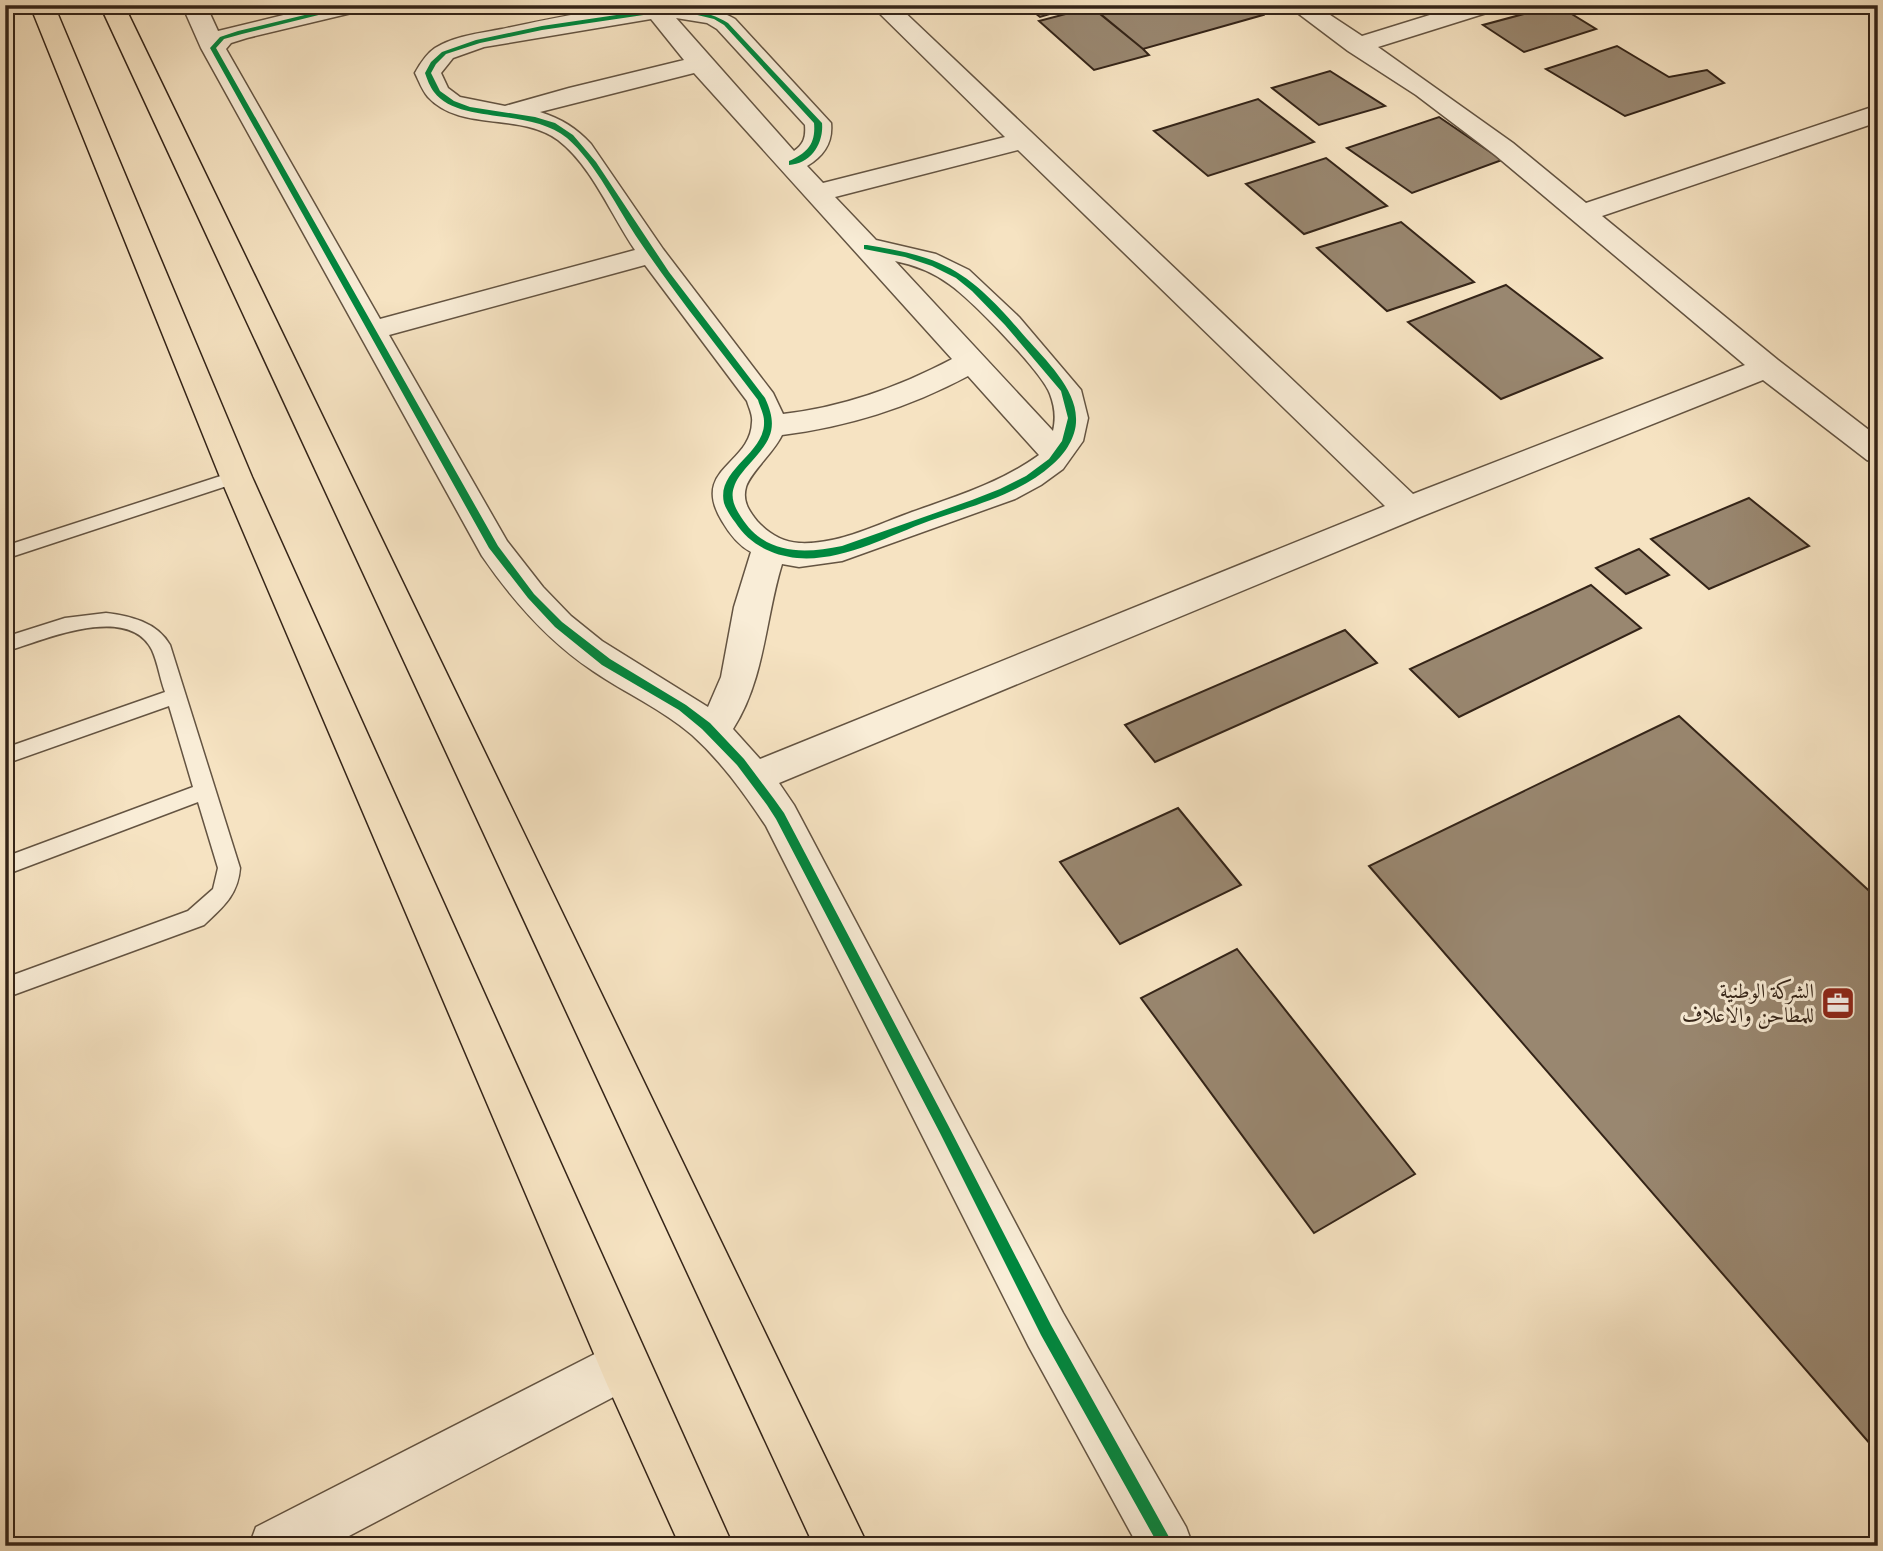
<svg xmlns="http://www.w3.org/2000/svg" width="1883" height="1551" font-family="'Old Standard TT',Amiri,serif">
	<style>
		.building { fill: #998770; stroke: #342418; stroke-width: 2 }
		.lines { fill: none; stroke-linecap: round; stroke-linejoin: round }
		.service-casing { stroke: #645442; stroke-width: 3 }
		.minor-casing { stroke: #645442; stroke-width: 3 }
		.trunk-casing { stroke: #342418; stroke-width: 3 }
		.service { fill: #f9edd7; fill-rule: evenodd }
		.minor { fill: #f9edd7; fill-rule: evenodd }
		.trunk { fill: #f6e3c2; fill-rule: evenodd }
		.cycleway-casing { stroke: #f9edd7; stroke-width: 5 }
		.cycleway { fill: #00873e; fill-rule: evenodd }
		.labels { text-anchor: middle; stroke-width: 6; stroke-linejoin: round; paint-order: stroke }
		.poi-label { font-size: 21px; fill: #342418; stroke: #f9edd7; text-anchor: end }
	</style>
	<rect width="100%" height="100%" fill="#f6e3c2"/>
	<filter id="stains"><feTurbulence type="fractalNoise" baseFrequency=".00286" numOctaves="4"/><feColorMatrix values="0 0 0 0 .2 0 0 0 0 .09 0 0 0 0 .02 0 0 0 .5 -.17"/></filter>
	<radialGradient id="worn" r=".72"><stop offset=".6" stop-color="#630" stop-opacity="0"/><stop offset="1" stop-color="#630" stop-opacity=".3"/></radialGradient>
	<path class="building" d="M1025 5H1080L1040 17Z
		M1112 5H1250L1263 15 1143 49 1095 10Z
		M1557 5 1596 29 1524 52 1483 25Z
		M1092 7 1143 49 1149 55 1094 70 1039 21Z
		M1617 46 1669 77 1707 70 1724 83 1625 116 1546 69Z
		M1330 71 1385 106 1319 125 1272 88Z
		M1258 99 1314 142 1208 176 1154 131Z
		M1439 117 1502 160 1412 193 1347 148Z
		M1326 158 1387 206 1304 234 1246 184Z
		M1401 222 1474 282 1387 311 1317 248Z
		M1506 285 1602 358 1501 399 1408 322Z
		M1749 498 1809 546 1709 589 1651 539Z
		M1639 549 1669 575 1626 594 1596 568Z
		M1591 585 1641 628 1459 717 1410 669Z
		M1345 630 1377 663 1155 762 1125 725Z
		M1679 716 1878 899V1453L1369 866Z
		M1178 808 1241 885 1120 944 1060 862Z
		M1237 949 1415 1174 1314 1233 1141 998Z"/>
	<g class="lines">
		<g class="service-casing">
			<path id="service" d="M236 471 242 473 245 477 242 481 5 559V546Z
				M106 613C130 616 157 622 170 645L240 868C238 895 223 907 204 925L5 998V978L188 911 213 889 218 868 198 802 5 875V857L193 787 169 706 5 764V748L165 692C160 679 158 663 152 650 128 602 41 641 5 652V637L65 618Z"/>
		</g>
		<g class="minor-casing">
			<path id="minor" d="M5 5H32L28 10 5 16Z
				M182 5H206L218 31 324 5H368L364 10 247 38 231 43 226 49 380 319 635 250C611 215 592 166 558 140 520 112 460 132 428 97 422 90 419 81 415 73 420 64 426 54 435 48 454 36 481 33 502 29 559 17 637 0 694 5 708 7 723 12 735 19L831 123C833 143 824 156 807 166L823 183 1005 137 871 5H897L1413 494 1745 365 1495 155 1416 95 1348 51 1287 5H1315L1362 36 1462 5H1500L1496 10 1378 47 1513 143 1586 203 1878 105V122L1602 216 1778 360 1878 437V464L1867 460 1763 380 1420 517 779 783 794 805 1063 1313 1186 1527 1193 1546H1138L1029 1347 766 826C744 793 721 761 692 735 662 709 625 693 593 671 548 641 513 601 482 556L201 48ZM676 18 707 23 717 29 805 125C806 137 804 144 794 151ZM651 19 684 60 569 88 505 106 460 97 448 88 441 73 453 58 484 47ZM694 73 952 359C899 387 843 407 783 414L773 393 663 249 591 144C576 128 562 119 540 112ZM1018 150 1385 506 760 759 733 729C765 679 765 619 782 564L799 567 842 561 1015 499 1041 485 1063 469 1083 441 1088 418 1081 390 1019 317 969 270 936 254 876 240 835 197ZM895 261C914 265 933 272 949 284 971 299 1042 372 1050 394 1055 407 1056 418 1053 431ZM645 265 747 401C749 408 753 415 752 422 751 465 690 468 722 521 729 533 738 545 751 552L734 607 721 677 708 707 602 641 571 616 543 587 507 541 389 335ZM968 376 1039 455C1000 483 957 496 912 512 876 525 838 545 799 543 782 542 768 533 757 521 749 511 742 501 746 487 750 473 774 452 782 435 847 427 910 407 968 376Z
				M624 1339 642 1346 649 1364 642 1382 330 1546H249L256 1527Z"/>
		</g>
		<g class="trunk-casing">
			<path id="trunk" d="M30 5H54L252 477 733 1546H680L606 1382 220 477Z
				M100 5H124L868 1546H814Z"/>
		</g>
		<use href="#service" class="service"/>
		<use href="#minor" class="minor"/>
		<use href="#trunk" class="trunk"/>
		<g class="cycleway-casing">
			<path id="cycleway" d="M346 5H359L242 34 224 39 216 48 498 546 534 594 562 622 610 659 686 705 710 723 744 759 774 799 784 813 948 1125 1051 1325 1174 1546H1159L1041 1335 940 1133 776 819 767 805 737 765 702 729 679 710 602 665 555 627 528 598 489 548 210 48 220 37 238 31Z
				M657 9C682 9 706 9 728 23L822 123C824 143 811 164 789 165V161C807 153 816 144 814 123L724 25 714 19 689 13H657L542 30 480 43 446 54 436 64 431 73 440 91 454 101 470 107 535 117 555 123 573 135 596 162 669 272 765 398C781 432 767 444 745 469 741 474 736 480 734 487 730 498 735 508 741 517 765 555 803 554 842 546L972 500 1000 489 1026 476 1049 459 1062 441 1068 418 1061 391 1005 325 972 291 956 278 932 266 905 257 864 249V245H867C891 249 916 253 939 263 975 278 1002 310 1027 339 1045 359 1076 389 1076 418 1077 435 1066 453 1053 464 1019 495 971 506 929 521 888 536 842 562 797 558 771 555 749 544 735 522 731 517 726 509 724 503 716 469 766 454 764 421 764 414 760 407 758 400 719 348 677 297 640 242 618 210 596 163 567 138 529 107 459 125 434 92 430 87 427 79 425 73L431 62 442 52 476 40 542 26Z"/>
		</g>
		<use href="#cycleway" class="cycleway"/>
	</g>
	<defs>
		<g id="office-square" transform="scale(1.75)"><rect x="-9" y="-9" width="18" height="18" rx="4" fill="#8f2418" stroke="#f9edd7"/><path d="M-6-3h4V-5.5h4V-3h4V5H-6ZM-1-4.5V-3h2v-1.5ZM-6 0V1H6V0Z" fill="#fff"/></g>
	</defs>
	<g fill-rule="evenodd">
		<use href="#office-square" x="1838" y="1003"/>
	</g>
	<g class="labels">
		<g class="poi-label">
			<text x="1814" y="998">الشركة الوطنية<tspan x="1814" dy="24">للمطاحن والاعلاف</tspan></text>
		</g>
	</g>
	<rect width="1883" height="1551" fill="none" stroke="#f6e3c2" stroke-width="28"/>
	<rect x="7" y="7" width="1869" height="1537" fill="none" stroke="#342418" stroke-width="3.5"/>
	<rect x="14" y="14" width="1855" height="1523" fill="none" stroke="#342418" stroke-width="2"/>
	<rect width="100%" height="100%" filter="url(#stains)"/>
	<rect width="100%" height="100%" fill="url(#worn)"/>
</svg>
